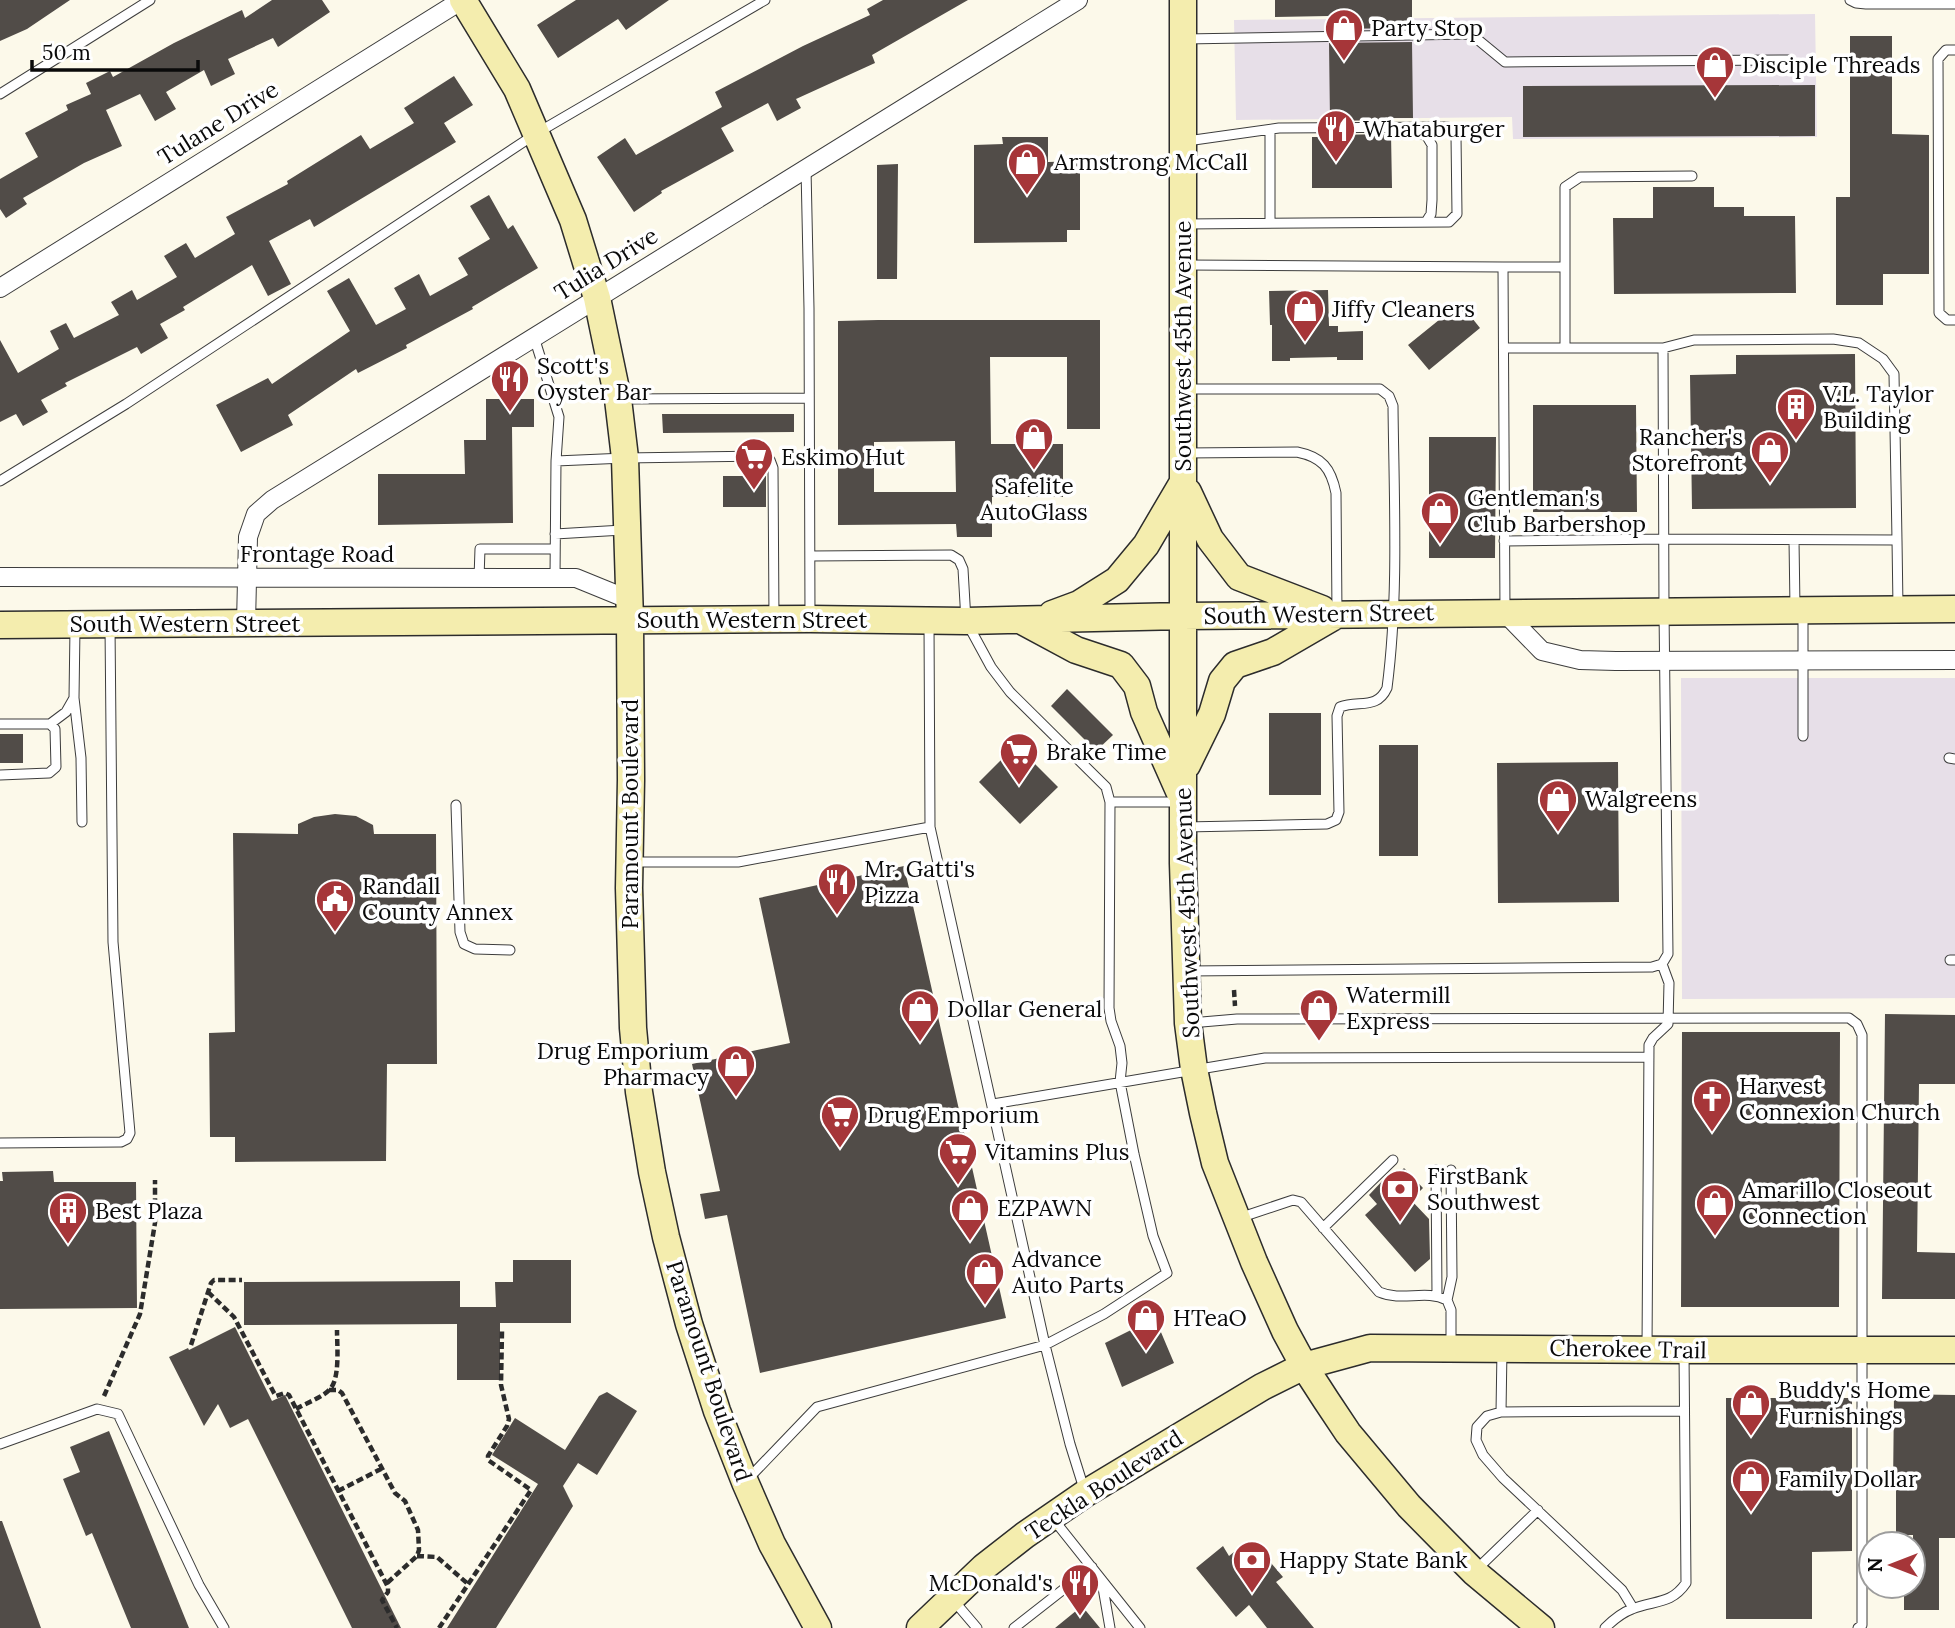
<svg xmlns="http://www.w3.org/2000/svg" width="1955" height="1628" font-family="Lora,serif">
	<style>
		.industrial { fill: #e7dfe8 }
		.building { fill: #514c48; fill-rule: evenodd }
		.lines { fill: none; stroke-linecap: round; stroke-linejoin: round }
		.lane-casing { stroke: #3d3d3d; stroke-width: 11 }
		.street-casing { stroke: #3d3d3d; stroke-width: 20 }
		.secondary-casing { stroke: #2c2c2c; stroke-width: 29 }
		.path { stroke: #2c2c2c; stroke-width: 4.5; stroke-dasharray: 7 3.5; stroke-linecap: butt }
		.lane { stroke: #fff; stroke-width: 9 }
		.street { stroke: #fff; stroke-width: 18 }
		.secondary { stroke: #f4edae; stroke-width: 26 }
		.labels { text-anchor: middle; stroke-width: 7; stroke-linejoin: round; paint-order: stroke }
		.poi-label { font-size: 23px; fill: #0a0a0a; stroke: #fff; text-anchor: start }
		.street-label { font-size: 23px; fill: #0a0a0a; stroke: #fff }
	</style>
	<rect width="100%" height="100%" fill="#fcf9ea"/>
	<path class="industrial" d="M1815 14 1817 137 1513 139 1512 117 1236 120 1234 20Z
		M1681 678H1955V998L1682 999Z"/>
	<path class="building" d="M0 0H70L27 29 0 41Z
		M272 0H322L330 12 278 47 273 38 228 59 235 74 211 86 204 70 166 92 176 109 155 121 140 94 106 110 122 146 84 163 23 198 27 204 6 218 0 209V179L38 157 25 133 68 110 66 105 91 94 86 83 110 71 113 77 174 43 242 10 245 18Z
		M576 0H669L626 30 618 19 558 58 537 25Z
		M883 0H968L872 55 875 63 796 99 801 108 777 121 768 103 721 128 734 151 661 191 662 193 634 212 597 157 625 138 636 155 722 107 715 92 803 46 870 15 867 9Z
		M1275 0H1412V28L1329 29V16L1275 17Z
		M1850 36H1892V134L1929 135V274H1883V305H1836V197H1850Z
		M1412 42 1413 118H1391V120L1330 121 1329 43Z
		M454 76 473 105 444 123 456 142 314 227 310 219 269 241 291 284 268 296 252 265 183 307 185 310 160 324 168 338 141 354 137 347 65 383 67 386 41 400 48 412 23 426 16 414 0 422V340L18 373 59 349 50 331 66 323 74 338 119 315 111 302 132 290 137 300 177 277 164 256 186 243 195 258 235 234 226 217 288 184 287 181 361 135 370 149 414 123 404 108Z
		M1815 85V136L1523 137V86Z
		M1391 134 1392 188H1312V137H1330V135Z
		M1002 137H1048V162L1080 161V230H1067V242L974 243V145L1003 144Z
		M898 164 897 279H877V165Z
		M1653 187H1714V207H1744V216H1795L1796 293 1614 294 1613 218H1653Z
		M489 195 508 229 513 225 538 268 472 307 473 309 406 345 407 348 358 373 356 369 288 415 293 425 241 452 216 405 268 378 272 384 350 331 327 291 349 278 376 325 406 309 394 288 419 274 430 296 468 275 458 258 490 239 470 206Z
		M1328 290 1329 326H1338V332L1363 331V360H1337V357L1290 358V361H1272V325H1270L1269 291Z
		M1460 303 1480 328 1429 370 1408 345Z
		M878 320H1100V429H1067V357H990L991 444H1063V497H992V537H957L956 524 838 525V321ZM955 441 956 492H874V442Z
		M1855 354 1856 508 1692 509 1690 375 1736 374V355Z
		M486 399H534V427H512L513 523 378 525V474H465L464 440H486Z
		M1533 405H1636L1637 512H1533Z
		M662 414H794V432L663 433Z
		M1429 437H1496L1495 558H1429Z
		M723 476H766V507H723Z
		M1067 689 1113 735 1096 751 1051 706Z
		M1269 713H1321V795H1269Z
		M0 734H23V763H0Z
		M1016 745 1058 787 1020 824 979 782Z
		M1379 745H1418V856H1379Z
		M1618 762 1619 902 1498 903 1497 763Z
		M335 814 356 816 373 825 374 834H436L437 1064H387L386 1161 235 1162V1137H210L209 1033 235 1032 233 833 298 834V824L314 817Z
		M904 866 1006 1318 760 1373 727 1215 705 1219 700 1194 720 1191 692 1064 790 1043 759 898Z
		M1885 1014 1955 1015V1084H1919L1917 1252 1955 1253V1299H1882Z
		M1682 1032H1840L1839 1307H1681Z
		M1404 1168 1423 1188 1411 1200 1429 1219 1430 1259 1415 1272 1365 1215 1377 1204 1369 1195 1385 1178 1390 1184Z
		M53 1171 54 1182H136L137 1308 0 1309V1181H3L2 1172Z
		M513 1260H571V1323H500V1380H457V1324L244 1325V1282L460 1281V1307H496L495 1282H513Z
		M1155 1318 1174 1363 1122 1387 1105 1343Z
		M235 1327 272 1401 285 1395 401 1628H352L248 1419 230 1428 218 1404 204 1426 169 1357 188 1348 189 1350Z
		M607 1392 637 1411 597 1475 578 1463 563 1486 573 1506 496 1628H447L538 1484 492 1455 515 1418 565 1450 599 1396Z
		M1894 1394 1955 1395V1538H1939V1610H1904V1586H1913V1535H1896V1489H1893Z
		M1726 1398H1852V1551L1812 1552V1619H1726Z
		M109 1431 189 1628H131L92 1533 86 1536 63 1479 80 1472 70 1447Z
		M0 1521H2L41 1628H0Z
		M1223 1546 1229 1556 1239 1548 1260 1550 1283 1577 1276 1582 1314 1628H1267L1249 1605 1236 1617 1196 1568Z
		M1082 1606 1100 1628H1055Z"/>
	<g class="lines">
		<g class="lane-casing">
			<path id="lane" d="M1850 0 1856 3 1866 4H1955
				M1185 39 1471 34 1505 62 1791 60
				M1955 50H1946L1938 59 1939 313 1947 320H1955
				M0 94 150 0
				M1270 130V223
				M1409 133 1426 135 1432 145V200L1431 214 1426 222
				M806 169 809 308 810 617
				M1185 224 1449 222 1457 214 1456 136 1448 127 1279 128 1187 141
				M1186 265 1503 267 1505 611
				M1503 267H1564
				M534 337 559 417 556 461
				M1504 348H1663
				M1565 348V187L1580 177 1692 176
				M1185 389H1380L1389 396 1393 406C1394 500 1399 595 1387 688 1377 710 1359 700 1340 707L1337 716 1339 812 1336 820 1327 824 1185 827
				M620 399 809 398
				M1185 453 1297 452C1322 457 1331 468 1336 493L1337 613
				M0 481 126 404 537 133 765 0
				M555 534 623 530
				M1794 540 1795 608
				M1504 541 1664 539 1897 540 1898 607
				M810 556 951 555 959 560 963 569 966 621 991 667 1010 692 1106 787 1110 802H1180
				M479 578 480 549H555
				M555 578 556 461 625 458 763 456 770 460 773 468 774 618
				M75 628 74 698 81 758 82 822
				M0 724H50L55 729 56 767 49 773 0 775
				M50 724 66 712 74 698
				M1803 736V612
				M1949 758 1955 759
				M456 805 460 932 464 944 475 949 510 950
				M930 827 1045 1345 1070 1444 1085 1492
				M631 862H738L930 827 929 623
				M1950 960H1955
				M1188 971 1652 967 1662 964 1668 954 1664 611 1663 348 1694 340 1833 339 1859 343 1883 359 1894 374 1897 540
				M1190 1023 1237 1019 1849 1018 1857 1024 1862 1035V1625L1858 1628
				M993 1104 1265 1058 1649 1057
				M0 1143 121 1142 127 1139 130 1133 113 942 110 626
				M1436 1170 1437 1295
				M1239 1218 1293 1200 1301 1202 1379 1292C1403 1302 1425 1289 1447 1300L1451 1310V1346
				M1323 1228 1393 1160
				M1447 1300 1452 1277 1451 1170
				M1647 1348 1649 1045 1653 1038 1668 1024 1669 983 1662 964
				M1501 1412 1502 1350
				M0 1444 97 1409 118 1414 199 1585 224 1628
				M748 1479 817 1407 1045 1345 1104 1314 1167 1273 1153 1236 1134 1154 1120 1082 1122 1063 1120 1046 1111 1021 1109 1008 1110 802
				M1054 1520 1140 1628
				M1476 1570 1538 1510
				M1102 1582 1110 1628
				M954 1601 977 1628
				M1633 1608 1622 1590 1503 1478 1483 1455 1476 1440 1477 1427 1487 1416 1501 1412 1684 1411
				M1014 1628 1092 1567
				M1605 1628C1613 1620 1621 1613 1632 1609 1654 1600 1671 1605 1686 1583L1684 1352"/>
		</g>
		<g class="street-casing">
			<path id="street" d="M0 288 462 0
				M0 577 576 578 630 600
				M1505 613 1542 651 1580 660 1616 661 1955 660
				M246 623 248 537 256 514 272 500 1078 0"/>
		</g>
		<g class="secondary-casing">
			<path id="secondary" d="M463 0 517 89 573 220 597 298 618 399 625 458 630 620 631 780 629 888 633 1028 639 1092 652 1172 666 1237 689 1324 717 1411 745 1482 772 1544 818 1628
				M1183 0V863L1188 1023 1194 1069 1203 1113 1215 1163 1254 1262 1285 1331 1304 1366 1326 1400 1348 1433 1409 1506 1474 1572 1541 1628
				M1188 492 1210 539 1239 577 1322 609
				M1052 614 1079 604 1117 580 1146 545 1183 482
				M1022 621 1076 650 1121 665 1137 686 1144 712 1179 791
				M0 625 810 619 966 621 1183 616 1955 609
				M1187 765 1212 714 1222 681 1235 665 1273 652 1335 616
				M920 1628 984 1567 1025 1535 1086 1493 1262 1387 1304 1366 1370 1348 1684 1350H1955"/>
		</g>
		<path class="path" d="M1234 990 1235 1006
			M208 1292 234 1317 274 1393 276 1396 285 1393 289 1395 388 1587V1592L382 1600 397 1628
			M191 1345 211 1283 214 1280H242
			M329 1390H338L342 1393 395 1493 405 1501 418 1530 419 1550 417 1556 386 1584
			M104 1396 140 1314 155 1223V1180
			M296 1409C306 1403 324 1397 331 1388 340 1376 337 1345 337 1330
			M338 1491 381 1469
			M417 1556 437 1557 468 1584
			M439 1628 531 1490 488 1460V1456L507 1426 509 1419 501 1385 502 1331"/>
		<use href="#lane" class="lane"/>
		<use href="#street" class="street"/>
		<use href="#secondary" class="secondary"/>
	</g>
	<defs>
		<g id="shop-pin" transform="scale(2.0125)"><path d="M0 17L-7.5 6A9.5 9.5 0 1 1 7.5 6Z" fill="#a63639" stroke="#fff"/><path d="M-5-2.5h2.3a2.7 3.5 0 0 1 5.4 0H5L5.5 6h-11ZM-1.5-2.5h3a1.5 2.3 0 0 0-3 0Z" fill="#fff"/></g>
		<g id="restaurant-pin" transform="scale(2.0125)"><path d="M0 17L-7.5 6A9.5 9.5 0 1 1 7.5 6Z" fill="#a63639" stroke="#fff"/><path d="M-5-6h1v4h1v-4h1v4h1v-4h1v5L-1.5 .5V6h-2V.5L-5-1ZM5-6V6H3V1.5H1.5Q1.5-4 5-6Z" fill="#fff"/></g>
		<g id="building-pin" transform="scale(2.0125)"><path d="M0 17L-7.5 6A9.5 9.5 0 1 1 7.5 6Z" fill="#a63639" stroke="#fff"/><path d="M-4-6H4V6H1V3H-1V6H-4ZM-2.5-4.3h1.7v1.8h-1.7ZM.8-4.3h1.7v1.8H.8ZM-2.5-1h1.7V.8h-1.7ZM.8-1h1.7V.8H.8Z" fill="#fff"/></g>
		<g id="supermarket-pin" transform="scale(2.0125)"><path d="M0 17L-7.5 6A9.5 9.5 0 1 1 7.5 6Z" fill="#a63639" stroke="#fff"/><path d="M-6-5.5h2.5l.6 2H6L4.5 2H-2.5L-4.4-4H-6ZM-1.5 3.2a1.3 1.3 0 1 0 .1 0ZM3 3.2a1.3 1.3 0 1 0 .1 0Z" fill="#fff"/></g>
		<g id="civic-pin" transform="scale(2.0125)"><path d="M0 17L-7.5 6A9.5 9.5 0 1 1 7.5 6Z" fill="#a63639" stroke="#fff"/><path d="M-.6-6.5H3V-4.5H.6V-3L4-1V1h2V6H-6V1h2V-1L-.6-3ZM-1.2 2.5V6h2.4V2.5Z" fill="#fff"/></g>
		<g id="church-pin" transform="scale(2.0125)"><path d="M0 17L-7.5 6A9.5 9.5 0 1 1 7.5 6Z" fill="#a63639" stroke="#fff"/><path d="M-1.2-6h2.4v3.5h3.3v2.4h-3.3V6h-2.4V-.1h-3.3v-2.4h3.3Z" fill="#fff"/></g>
		<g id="bank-pin" transform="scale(2.0125)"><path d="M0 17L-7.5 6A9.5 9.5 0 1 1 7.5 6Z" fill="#a63639" stroke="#fff"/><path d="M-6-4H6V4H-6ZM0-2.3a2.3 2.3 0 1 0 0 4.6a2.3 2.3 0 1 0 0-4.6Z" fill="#fff"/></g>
	</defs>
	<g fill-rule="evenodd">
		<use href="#shop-pin" x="1344" y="28"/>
		<use href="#shop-pin" x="1715" y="65"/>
		<use href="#restaurant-pin" x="1336" y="129"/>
		<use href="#shop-pin" x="1027" y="162"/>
		<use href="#shop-pin" x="1305" y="309"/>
		<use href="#restaurant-pin" x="510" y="379"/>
		<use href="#building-pin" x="1796" y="407"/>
		<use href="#shop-pin" x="1034" y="437"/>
		<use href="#shop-pin" x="1770" y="450"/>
		<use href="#supermarket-pin" x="754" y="457"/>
		<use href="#shop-pin" x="1440" y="511"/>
		<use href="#supermarket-pin" x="1019" y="752"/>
		<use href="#shop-pin" x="1558" y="799"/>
		<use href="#restaurant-pin" x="837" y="882"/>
		<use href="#civic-pin" x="335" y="899"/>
		<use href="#shop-pin" x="1319" y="1008"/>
		<use href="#shop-pin" x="920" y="1009"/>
		<use href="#shop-pin" x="736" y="1064"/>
		<use href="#church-pin" x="1712" y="1099"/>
		<use href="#supermarket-pin" x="840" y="1115"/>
		<use href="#supermarket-pin" x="958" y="1152"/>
		<use href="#bank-pin" x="1400" y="1189"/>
		<use href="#shop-pin" x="1715" y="1203"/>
		<use href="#shop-pin" x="970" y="1208"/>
		<use href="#building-pin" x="68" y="1211"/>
		<use href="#shop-pin" x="985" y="1272"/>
		<use href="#shop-pin" x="1146" y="1318"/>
		<use href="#shop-pin" x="1751" y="1403"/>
		<use href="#shop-pin" x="1751" y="1479"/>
		<use href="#bank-pin" x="1252" y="1560"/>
		<use href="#restaurant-pin" x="1080" y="1583"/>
	</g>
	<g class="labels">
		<g class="poi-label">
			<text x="1371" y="36">Party Stop</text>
			<text x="1742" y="73">Disciple Threads</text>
			<text x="1363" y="137">Whataburger</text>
			<text x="1054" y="170">Armstrong McCall</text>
			<text x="1332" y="317">Jiffy Cleaners</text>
			<text x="537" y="374">Scott's<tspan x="537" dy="26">Oyster Bar</tspan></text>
			<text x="1823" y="402">V.L. Taylor<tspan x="1823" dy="26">Building</tspan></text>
			<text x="1743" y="445" text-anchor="end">Rancher's<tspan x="1743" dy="26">Storefront</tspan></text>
			<text x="781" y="465">Eskimo Hut</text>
			<text x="1034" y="494" text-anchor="middle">Safelite<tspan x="1034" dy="26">AutoGlass</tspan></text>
			<text x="1467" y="506">Gentleman's<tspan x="1467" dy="26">Club Barbershop</tspan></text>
			<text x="1046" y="760">Brake Time</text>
			<text x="1585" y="807">Walgreens</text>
			<text x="864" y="877">Mr. Gatti's<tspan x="864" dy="26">Pizza</tspan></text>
			<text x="362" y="894">Randall<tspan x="362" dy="26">County Annex</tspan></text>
			<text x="1346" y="1003">Watermill<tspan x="1346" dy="26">Express</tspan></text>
			<text x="947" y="1017">Dollar General</text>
			<text x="709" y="1059" text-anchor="end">Drug Emporium<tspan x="709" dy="26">Pharmacy</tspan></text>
			<text x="1739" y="1094">Harvest<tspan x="1739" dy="26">Connexion Church</tspan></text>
			<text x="867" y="1123">Drug Emporium</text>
			<text x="985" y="1160">Vitamins Plus</text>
			<text x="1427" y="1184">FirstBank<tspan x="1427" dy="26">Southwest</tspan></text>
			<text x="1742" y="1198">Amarillo Closeout<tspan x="1742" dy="26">Connection</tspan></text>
			<text x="997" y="1216">EZPAWN</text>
			<text x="95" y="1219">Best Plaza</text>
			<text x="1012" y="1267">Advance<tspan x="1012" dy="26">Auto Parts</tspan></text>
			<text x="1173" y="1326">HTeaO</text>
			<text x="1778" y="1398">Buddy's Home<tspan x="1778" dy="26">Furnishings</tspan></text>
			<text x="1778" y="1487">Family Dollar</text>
			<text x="1279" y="1568">Happy State Bank</text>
			<text x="1053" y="1591" text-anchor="end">McDonald's</text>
		</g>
		<g class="street-label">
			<text transform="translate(218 123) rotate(-32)" y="8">Tulane Drive</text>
			<text transform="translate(606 264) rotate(-32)" y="8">Tulia Drive</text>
			<text transform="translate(1183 346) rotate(-90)" y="8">Southwest 45th Avenue</text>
			<text x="317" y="562">Frontage Road</text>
			<text transform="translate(1319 614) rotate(-1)" y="8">South Western Street</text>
			<text x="752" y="628">South Western Street</text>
			<text x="185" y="632">South Western Street</text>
			<text transform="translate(630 814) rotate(-90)" y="8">Paramount Boulevard</text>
			<text transform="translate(1187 913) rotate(-92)" y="8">Southwest 45th Avenue</text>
			<text transform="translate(1628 1349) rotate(1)" y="8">Cherokee Trail</text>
			<text transform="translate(709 1371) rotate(72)" y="8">Paramount Boulevard</text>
			<text transform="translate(1104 1485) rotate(-33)" y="8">Teckla Boulevard</text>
		</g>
	</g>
	<g transform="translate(1892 1565) rotate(270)"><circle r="33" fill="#ffffff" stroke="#9d9d9d" stroke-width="2"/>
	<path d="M0-5L12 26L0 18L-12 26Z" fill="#a63639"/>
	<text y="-10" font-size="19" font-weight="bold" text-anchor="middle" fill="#0a0a0a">N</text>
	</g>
	<path d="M32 60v10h166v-10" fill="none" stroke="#0a0a0a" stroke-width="3.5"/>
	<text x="42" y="60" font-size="21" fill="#0a0a0a" stroke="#ffffff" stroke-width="5" paint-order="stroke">50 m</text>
</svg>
